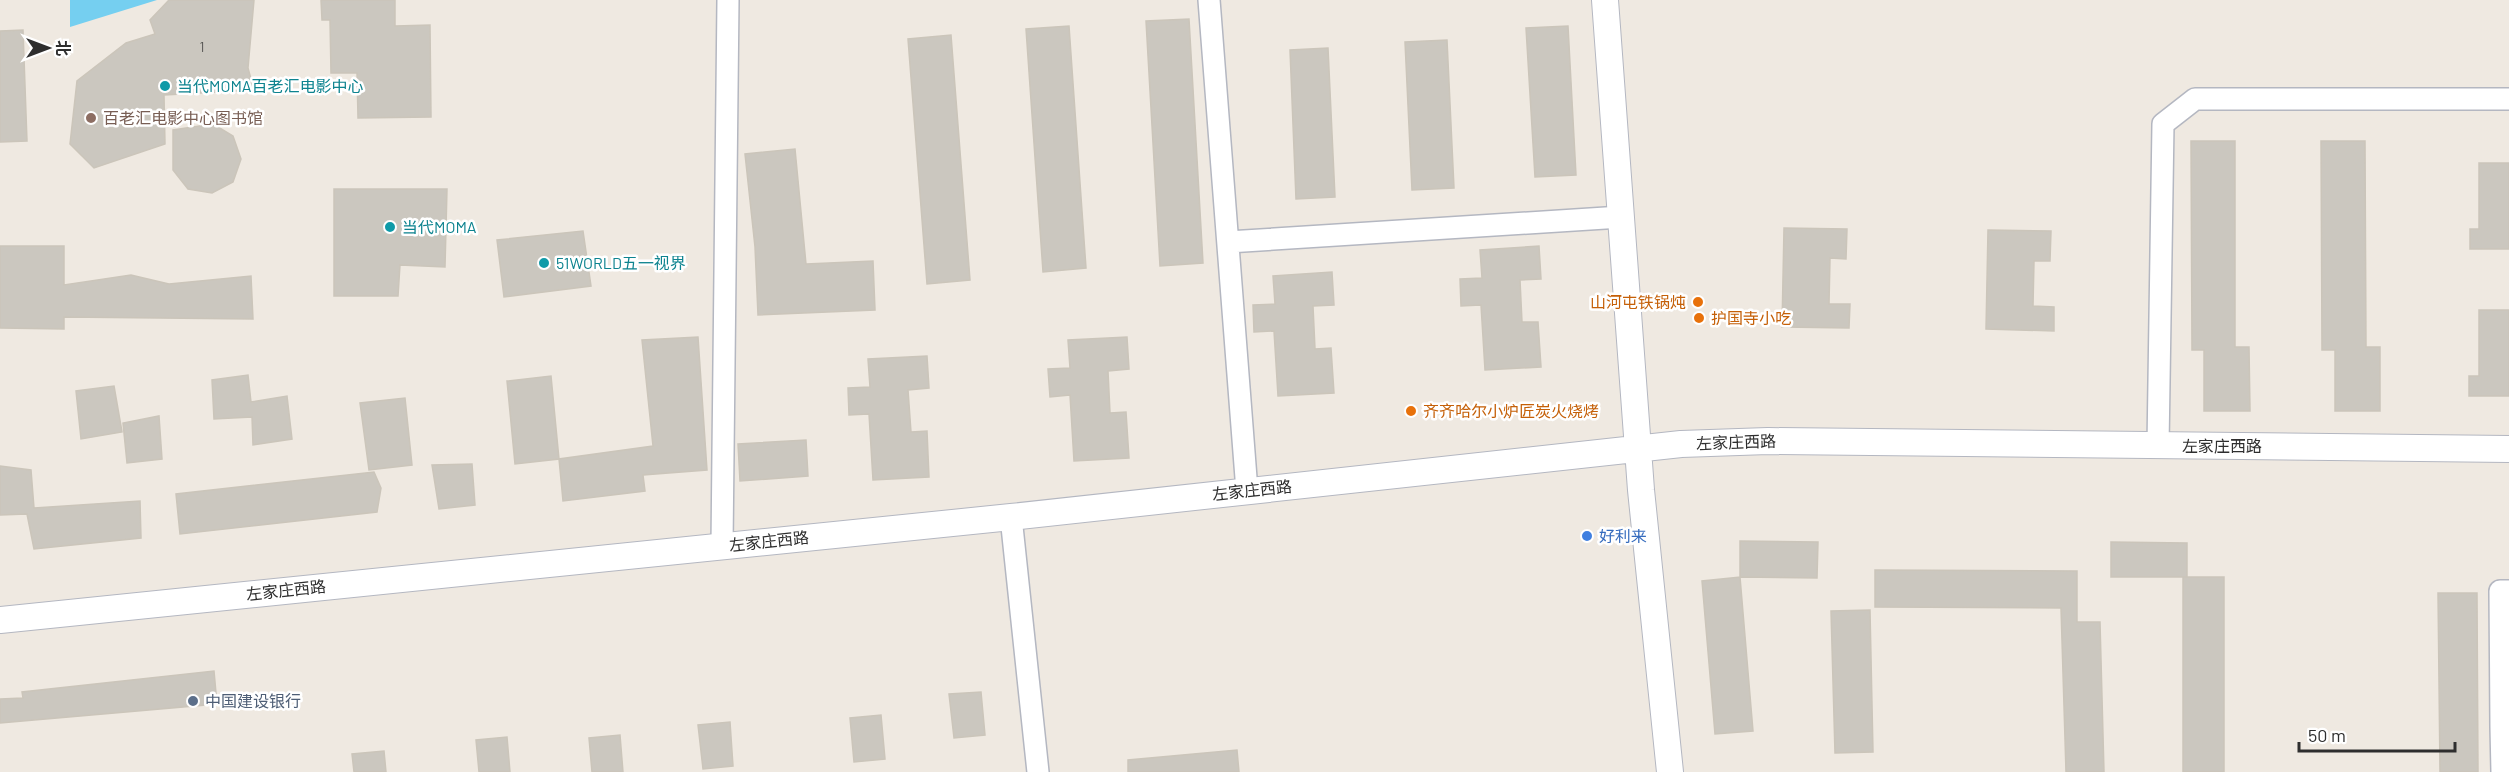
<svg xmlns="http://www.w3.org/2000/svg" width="2509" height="772" font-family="Barlow,'Noto Sans SC',sans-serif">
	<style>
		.water { fill: #75cff0 }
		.building { fill: #cbc7bf; stroke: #cbc5ba; stroke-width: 1.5 }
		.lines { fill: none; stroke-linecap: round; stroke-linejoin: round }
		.minor-casing { stroke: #b4b7c1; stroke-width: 24 }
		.tertiary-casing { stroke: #b4b7c1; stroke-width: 28 }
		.minor { stroke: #fff; stroke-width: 21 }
		.tertiary { stroke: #fff; stroke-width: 26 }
		.culture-dot { fill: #0f9aa8; stroke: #fff; stroke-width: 2 }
		.education-dot { fill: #8d6e63; stroke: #fff; stroke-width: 2 }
		.food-dot { fill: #e8710a; stroke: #fff; stroke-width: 2 }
		.shop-dot { fill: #3f7fe0; stroke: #fff; stroke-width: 2 }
		.service-dot { fill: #5c6f8a; stroke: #fff; stroke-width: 2 }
		.labels { text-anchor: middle; stroke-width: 5; stroke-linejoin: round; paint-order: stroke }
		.number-label { font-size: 14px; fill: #555452 }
		.culture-label { font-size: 16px; fill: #0d838f; stroke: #fff; text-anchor: start }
		.education-label { font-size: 16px; fill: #785e54; stroke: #fff; text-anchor: start }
		.food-label { font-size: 16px; fill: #c56008; stroke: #fff; text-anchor: start }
		.street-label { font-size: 16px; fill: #2e2e2e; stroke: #fff }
		.shop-label { font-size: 16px; fill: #366cbe; stroke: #fff; text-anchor: start }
		.service-label { font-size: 16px; fill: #4e5e75; stroke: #fff; text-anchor: start }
	</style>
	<rect width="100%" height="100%" fill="#efe9e1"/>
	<path class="water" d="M70 0H157L70 27Z"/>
	<path class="building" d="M169 0H254L248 68 254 90 164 95 165 144 94 168 70 144 77 81 126 43 155 34 150 20Z
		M321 0H395V26L430 25 431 117 358 118 357 73H331L330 20H322Z
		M1189 19 1203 263 1160 266 1146 21Z
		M1069 26 1086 268 1043 272 1026 29Z
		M1568 26 1576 175 1535 177 1526 28Z
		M23 30 27 141 0 142V31Z
		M951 35 970 280 927 284 908 39Z
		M1447 40 1454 188 1412 190 1405 42Z
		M1328 48 1335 197 1296 199 1290 50Z
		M213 124 233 136 241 159 233 182 212 193 188 189 173 170V130Z
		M2191 141H2235V347H2249L2250 411H2204V350H2192Z
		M2321 141H2365L2366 347H2380V411H2335V350H2322Z
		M795 149 806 264 873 261 875 310 758 315 755 247 745 154Z
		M2479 163H2509V249H2470V229H2479Z
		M334 189H447L445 267 400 265 398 296H334Z
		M1784 228 1847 229 1846 259 1830 258 1829 304H1850L1849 328 1782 327Z
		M1988 230 2051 231 2050 261H2034L2033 306 2054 307V331L1986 329Z
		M583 231 591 286 504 297 497 240Z
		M0 246H64V285L131 275 169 284 251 276 253 319 64 317V329L0 328Z
		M1539 246 1541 279 1520 280 1522 322H1538L1541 367 1485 370 1481 305 1461 306 1460 279 1482 278 1480 250Z
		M1332 272 1334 305 1313 306 1315 349 1331 348 1334 393 1278 396 1274 331 1254 332 1253 305 1275 304 1273 276Z
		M2479 310H2509V396H2469V376H2479Z
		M698 337 707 470 643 475 645 491 563 501 559 459 653 446 642 340Z
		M1127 337 1129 369 1108 371 1110 413 1126 412 1129 458 1074 461 1070 395 1050 397 1048 369 1070 368 1068 340Z
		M927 356 929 388 908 390 911 432 927 431 929 477 873 480 869 414 849 415 848 388 870 387 868 359Z
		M248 375 251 402 287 396 292 439 253 445 252 417 214 419 212 380Z
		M551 376 559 459 515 464 507 381Z
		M114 386 122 432 81 439 76 391Z
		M405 398 412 465 369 470 360 403Z
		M159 416 162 459 127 463 123 423Z
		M806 440 808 476 740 481 738 444Z
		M472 464 475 505 439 509 432 465Z
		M0 466 31 470 34 508 140 501 141 538 34 549 27 514 0 515Z
		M374 472 381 488 377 512 180 534 176 494Z
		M1740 541 1818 542 1817 578 1740 577Z
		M2111 542 2187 543V577H2111Z
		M1875 570 2077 571V622H2100L2104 772H2066L2061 608 1875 607Z
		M1740 577 1753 731 1715 734 1702 581Z
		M2183 577H2224V772H2183Z
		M2438 593H2477L2478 772H2440Z
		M1870 610 1873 752 1835 753 1831 611Z
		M214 671 217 704 0 723V699L23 698 22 692Z
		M981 692 985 735 954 738 949 694Z
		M881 715 885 759 854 762 850 718Z
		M730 722 733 766 703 769 698 725Z
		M620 735 623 772H592L589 738Z
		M507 737 510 772H479L476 740Z
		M1237 750 1239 772H1128V760Z
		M384 751 386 772H354L352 754Z"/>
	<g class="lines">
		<g class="minor-casing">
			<path id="minor" d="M1209 0 1247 491
				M1228 242 1621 217
				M2158 446 2163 124 2195 99H2509
				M1011 517 1038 772
				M722 545 728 0
				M2501 727 2500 591H2509
				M2502 772 2501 727H2509"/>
		</g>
		<g class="tertiary-casing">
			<path id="tertiary" d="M1605 0 1641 490 1670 772
				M0 620 1011 517 1681 444 1768 441 2509 449"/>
		</g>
		<use href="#minor" class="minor"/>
		<use href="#tertiary" class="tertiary"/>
	</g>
	<g class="culture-dot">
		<circle cx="165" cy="86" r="6"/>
		<circle cx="390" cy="227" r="6"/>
		<circle cx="544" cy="263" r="6"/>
	</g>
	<circle class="education-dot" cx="91" cy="118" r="6"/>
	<g class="food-dot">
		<circle cx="1698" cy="302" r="6"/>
		<circle cx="1699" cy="318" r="6"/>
		<circle cx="1411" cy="411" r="6"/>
	</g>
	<circle class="shop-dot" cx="1587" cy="536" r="6"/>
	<circle class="service-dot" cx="193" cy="701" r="6"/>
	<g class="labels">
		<g class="number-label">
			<text x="202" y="52">1</text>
		</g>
		<g class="culture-label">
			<text x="177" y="92">当代MOMA百老汇电影中心</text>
			<text x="402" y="233">当代MOMA</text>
			<text x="556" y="269">51WORLD五一视界</text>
		</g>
		<g class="education-label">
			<text x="103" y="124">百老汇电影中心图书馆</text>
		</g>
		<g class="food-label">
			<text x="1686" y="308" text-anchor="end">山河屯铁锅炖</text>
			<text x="1711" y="324">护国寺小吃</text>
			<text x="1423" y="417">齐齐哈尔小炉匠炭火烧烤</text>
		</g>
		<g class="street-label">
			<text transform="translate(1736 442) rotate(-2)" y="6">左家庄西路</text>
			<text x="2222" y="452">左家庄西路</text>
			<text transform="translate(1252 490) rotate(-6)" y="6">左家庄西路</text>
			<text transform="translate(769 541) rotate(-6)" y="6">左家庄西路</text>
			<text transform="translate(286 590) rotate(-6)" y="6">左家庄西路</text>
		</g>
		<g class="shop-label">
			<text x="1599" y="542">好利来</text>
		</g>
		<g class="service-label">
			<text x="205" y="707">中国建设银行</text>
		</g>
	</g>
	<g transform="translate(48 48) rotate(90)" stroke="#ffffff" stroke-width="4.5" paint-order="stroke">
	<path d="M0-4.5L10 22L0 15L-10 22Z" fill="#2e2e2e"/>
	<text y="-9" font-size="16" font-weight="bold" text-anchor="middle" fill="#2e2e2e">北</text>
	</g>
	<path d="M2299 742v9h156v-9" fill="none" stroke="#2e2e2e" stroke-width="3"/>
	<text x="2308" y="742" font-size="18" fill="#2e2e2e" stroke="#ffffff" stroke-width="4.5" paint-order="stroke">50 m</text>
</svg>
